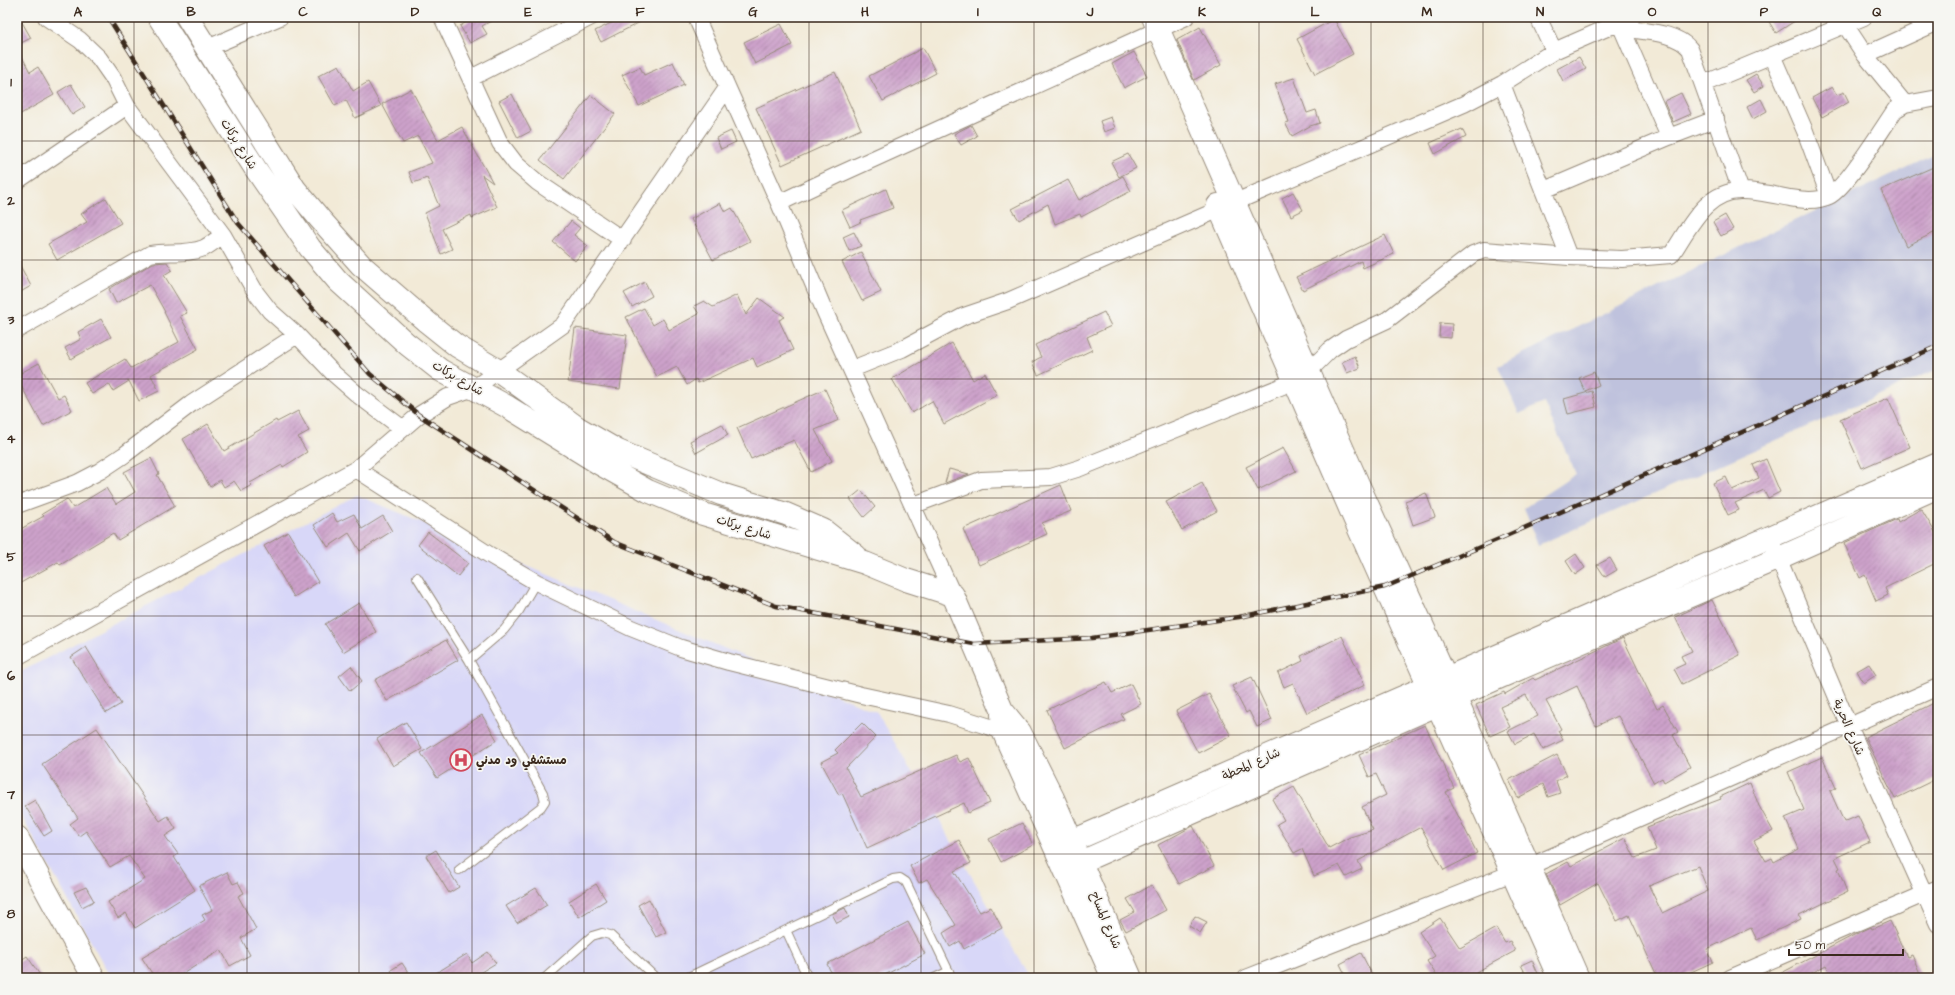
<svg xmlns="http://www.w3.org/2000/svg" width="1955" height="995" font-family="'Architects Daughter','Playpen Sans Arabic',sans-serif">
	<style>
		.built { fill: #d8d7f8 }
		.railway { fill: #bfc2dd }
		.building { fill: url(#building-hatch); fill-rule: evenodd }
		.lines { fill: none; stroke-linecap: round; stroke-linejoin: round }
		.lane-casing { stroke: #968a7a; stroke-width: 10 }
		.street-casing { stroke: #968a7a; stroke-width: 18 }
		.secondary-casing { stroke: #968a7a; stroke-width: 24 }
		.lane { stroke: #fff; stroke-width: 8 }
		.street { stroke: #fff; stroke-width: 16 }
		.secondary { stroke: #fff; stroke-width: 22 }
		.rail-casing { stroke: #3b2a1e; stroke-width: 4.5 }
		.rail { stroke: #f6f6f2; stroke-width: 3; stroke-dasharray: 9; stroke-linecap: butt }
		.grid { fill: none; stroke: #3b2a1e; stroke-width: 1; stroke-opacity: 0.55 }
		.labels { text-anchor: middle; stroke-width: 3.5; stroke-linejoin: round; paint-order: stroke }
		.street-label { font-size: 12px; fill: #3b2a1e; stroke: #f6f6f2 }
		.poi-label { font-size: 12px; font-weight: bold; fill: #3b2a1e; stroke: #f6f6f2; text-anchor: start }
		.neatline { fill: none; stroke: #3b2a1e; stroke-width: 1.5 }
		.grid-label { font-size: 13px; text-anchor: middle; font-weight: bold; fill: #3b2a1e }
	</style>
	<defs>
		<pattern id="building-hatch" width="6" height="6" patternUnits="userSpaceOnUse"><rect width="6" height="6" fill="#cda2cb"/><path d="M-1 1l2-2M0 6l6-6M5 7l2-2" fill="none" stroke="#a884a4"/></pattern>
	</defs>
	<rect width="100%" height="100%" fill="#f6f6f2"/>
	<filter id="ink" filterUnits="userSpaceOnUse"><feTurbulence type="fractalNoise" baseFrequency=".025" numOctaves="2"/><feDisplacementMap in="SourceGraphic" scale="8" xChannelSelector="R" yChannelSelector="G"/><feConvolveMatrix kernelMatrix="1 2 1 2 8 2 1 2 1" color-interpolation-filters="sRGB"/></filter>
	<filter id="wash" filterUnits="userSpaceOnUse"><feTurbulence type="fractalNoise" baseFrequency=".012" numOctaves="4" result="noise"/><feDisplacementMap in="SourceGraphic" scale="16" xChannelSelector="R" yChannelSelector="G"/><feGaussianBlur stdDeviation="0.9" result="paint"/><feColorMatrix in="noise" values="0 0 0 0 0 0 0 0 0 0 0 0 0 0 0 0 0 1.4 0 .05"/><feComposite in="paint" operator="in"/></filter>
	<g filter="url(#wash)">
		<rect width="100%" height="100%" fill="#f2ead7"/>
		<path class="built" d="M357 495 877 712 1030 978H111L17 808V674Z"/>
		<path class="railway" d="M1938 153V369L1538 545 1524 508 1576 474 1544 403 1519 414 1498 366 1779 228Z"/>
		<g id="blocks">
			<path class="building" d="M17 17H19L31 38 17 45Z
				M475 17H498L482 26 487 34 470 43 460 26Z
				M623 17H650L601 42 595 31Z
				M1766 17H1801L1776 33Z
				M1334 19 1353 54 1315 74 1297 39Z
				M781 24 792 45 755 64 744 42Z
				M1200 27 1221 65 1194 80 1177 40Z
				M17 47 30 72 38 67 54 95 17 116Z
				M923 48 936 73 883 101 869 76Z
				M1134 52 1147 76 1124 88 1112 64Z
				M1579 57 1586 69 1563 81 1557 69Z
				M673 62 684 85 639 106 622 75 640 67 644 75Z
				M339 65 353 91 368 82 381 106 355 118 346 100 335 106 318 76Z
				M835 72 861 129 782 165 756 108Z
				M1756 74 1764 86 1754 92 1746 80Z
				M1294 78 1307 113 1316 110 1320 123 1310 126 1292 136 1285 123 1289 122 1275 84Z
				M71 84 85 107 72 115 58 92Z
				M1832 87 1837 95 1844 92 1849 102 1822 117 1812 98Z
				M411 89 438 140 462 127 493 183 482 175 497 207 472 218 471 215 442 229 452 249 441 254 425 213 439 206 427 178 413 183 409 172 432 163 418 136 403 143 382 104Z
				M1681 93 1691 114 1673 122 1664 101Z
				M512 94 531 131 518 138 499 101Z
				M591 95 615 114 564 179 540 160Z
				M1761 99 1767 111 1753 119 1747 107Z
				M1111 117 1115 128 1104 132 1100 121Z
				M971 125 977 136 961 145 954 134Z
				M1462 129 1466 137 1435 154 1430 143Z
				M731 131 736 142 721 149 716 138Z
				M1128 154 1136 168 1119 177 1111 162Z
				M1938 165V231L1906 246 1881 190Z
				M1123 176 1131 191 1081 217 1080 214 1055 224 1048 204 1019 220 1012 209 1068 180 1079 200Z
				M886 189 893 208 860 220 861 222 850 227 842 210Z
				M1293 192 1303 210 1291 216 1282 198Z
				M106 198 121 223 57 260 48 244 87 222 81 214Z
				M720 203 725 212 732 208 750 241 713 260 691 219Z
				M1725 215 1733 229 1721 236 1713 222Z
				M571 221 580 228 574 235 588 246 575 261 553 242Z
				M854 232 861 246 849 251 843 237Z
				M1385 235 1394 254 1363 268 1361 261 1303 290 1296 277Z
				M861 252 881 292 862 301 842 262Z
				M17 260 31 286 17 294Z
				M167 262 172 270 164 275 187 313 180 316 198 349 151 375 159 391 139 401 129 381 113 391 109 384 92 394 85 383 125 359 131 368 179 342 164 312H165L150 285 116 303 109 289 153 263Z
				M645 282 652 296 632 307 624 293Z
				M737 295 746 315 759 298 785 317 779 320 793 350 757 367 753 358 698 383 696 379 687 385 677 367 657 377 626 317 644 308 653 325 663 319 669 330 699 314 694 306 704 301 713 307Z
				M1104 312 1111 326 1087 337 1092 350 1038 375 1032 362 1041 357 1035 345Z
				M101 319 111 337 71 359 65 348 81 339 78 332Z
				M1440 323 1452 324 1451 338 1439 337Z
				M575 328 627 335 620 389 568 382Z
				M952 343 973 380 985 373 997 395 944 424 932 401 912 413 892 379Z
				M1355 356 1360 368 1347 373 1342 362Z
				M39 363 58 398 64 395 72 410 43 426 17 378V375Z
				M1594 372 1599 385 1585 391 1579 378Z
				M825 389 839 420 815 430 832 461 811 472 794 440 751 459 737 428Z
				M1592 391 1596 407 1568 414 1564 399Z
				M1888 398 1910 447 1862 468 1840 419Z
				M298 411 309 431 298 437 307 452 283 467 282 465 250 483 252 485 241 491 234 481 224 487 220 480 210 487 183 439 208 424 224 451 276 420 277 422Z
				M722 424 728 435 696 453 690 441Z
				M1283 448 1296 471 1258 490 1246 467Z
				M151 458 159 474 157 475 175 506 118 540 113 533 60 565 58 562 17 585V531L44 516 42 514 67 499 73 508 106 488 116 504 135 492 124 472Z
				M1766 459 1780 492 1768 498 1764 490 1735 503 1739 510 1728 515 1713 483 1726 477 1732 490 1759 478 1753 465Z
				M949 469 969 474 945 483Z
				M1202 483 1217 511 1182 530 1166 502Z
				M1061 485 1071 511 1042 523 1047 534 979 565 963 529Z
				M861 490 875 507 864 517 850 499Z
				M1426 493 1435 517 1413 525 1405 501Z
				M1921 509 1938 537V562L1885 588 1888 595 1876 601 1865 575 1860 578 1844 543 1897 519 1898 522Z
				M332 513 337 522 354 514 362 529 383 516 392 531 360 551 349 533 328 547 314 525Z
				M288 532 318 582 294 597 264 546Z
				M428 532 468 563 458 576 418 545Z
				M1576 554 1585 568 1575 575 1566 561Z
				M1610 558 1617 570 1605 577 1597 565Z
				M1712 600 1740 655 1682 684 1674 669 1685 664 1681 656 1692 651 1675 617Z
				M359 603 376 632 343 652 325 624Z
				M1342 636 1365 685 1307 713 1293 683 1284 687 1278 673 1303 661 1301 656Z
				M1623 638 1657 709 1663 705 1678 732 1673 735 1690 767 1664 782 1662 778 1654 783 1618 716 1596 726 1577 686 1546 701 1561 729 1558 731 1563 740 1543 750 1534 734 1515 744 1508 731 1538 716 1526 695 1500 707 1510 727 1490 736 1476 705 1504 692 1505 694 1533 678 1535 680Z
				M446 640 458 660 387 701 375 680Z
				M86 647 121 704 106 713 71 657Z
				M1869 664 1876 675 1864 683 1857 671Z
				M351 666 362 681 350 691 339 676Z
				M1252 677 1272 720 1257 727 1249 711 1246 713 1232 686Z
				M1106 682 1112 693 1131 684 1141 704 1121 714 1124 719 1065 748 1047 710Z
				M1209 694 1231 736 1198 753 1176 711Z
				M1938 701V778L1895 799 1865 737Z
				M482 715 497 740 437 778 421 753Z
				M406 722 422 749 393 766 377 739Z
				M862 723 876 737 846 768 861 797 956 755 960 762 969 758 990 803 968 813 964 803 867 848 842 793 839 795 821 762 838 753 835 750Z
				M1425 725 1454 788 1446 792 1477 853 1444 870 1421 827 1358 861 1362 869 1346 877 1339 865 1314 876 1302 849 1294 853 1277 824 1284 820 1272 799 1294 787 1329 848 1350 837 1373 830 1362 807 1386 795 1376 774 1369 777 1359 755Z
				M97 728 160 821 168 816 176 829 165 836 178 854 174 857 195 890 135 928 126 913 118 918 108 902 145 879 129 856 110 867 86 831 79 836 70 824 78 818 42 764Z
				M1557 755 1567 775 1556 781 1560 793 1548 797 1543 784 1518 798 1509 780Z
				M1822 757 1836 788 1830 791 1844 822 1858 816 1870 842 1835 858 1840 868 1838 869 1847 892 1799 915 1801 919 1757 940 1751 928 1707 949 1713 962 1678 978H1658L1629 915 1617 921 1598 883 1560 905 1546 874 1568 862 1571 866 1625 838 1635 858 1656 850 1647 827 1721 799 1720 797 1750 783 1759 806 1773 831 1754 841 1766 861 1772 858 1774 862 1799 849 1785 818 1804 810 1788 772ZM1698 866 1708 891 1662 913 1649 886Z
				M35 800 52 831 44 836 25 806Z
				M1022 823 1033 845 1001 862 989 839Z
				M1193 826 1214 866 1179 884 1158 845Z
				M959 840 971 863 954 871 980 912 991 907 1002 928 964 949 960 941 950 947 943 933 956 925 927 879 919 883 910 866Z
				M436 850 459 887 449 893 426 856Z
				M227 872 233 884 238 882 244 893 238 896 256 929 241 938 250 955 230 966 221 950 176 978H155L142 958 205 920 202 915 212 910 199 886Z
				M596 884 606 900 579 917 569 901Z
				M1152 885 1166 910 1126 931 1120 920 1135 912 1127 899Z
				M86 887 94 901 82 907 74 892Z
				M536 888 547 905 517 923 506 906Z
				M649 899 666 932 656 937 638 905Z
				M845 908 849 917 837 923 832 914Z
				M1195 916 1207 922 1200 933 1189 926Z
				M1440 918 1460 948 1496 928 1505 943 1510 941 1515 951 1476 972 1480 978H1438L1427 961 1435 956 1419 932Z
				M1890 921 1907 957 1912 955 1922 978H1833L1826 965 1803 978H1772L1856 934 1871 927 1872 929Z
				M908 922 925 954 879 978H834L827 964Z
				M488 952 496 963 471 978H428L467 954 472 963Z
				M1361 953 1374 978H1347L1340 964Z
				M27 956 42 978H17V963Z
				M1532 960 1540 978H1528L1521 965Z
				M402 963 412 978H396L391 970Z"/>
		</g>
	</g>
	<g filter="url(#ink)">
		<use href="#blocks" fill-opacity="0" stroke="#968a7a" stroke-width="1"/>
		<g class="lines">
			<g class="lane-casing">
				<path id="lane" d="M417 577 469 660 543 793 545 801 541 807 459 870
					M469 660 504 630 519 611 536 582
					M786 930 808 978
					M545 978 592 936 602 933 610 935 656 978
					M686 978 893 879 900 878 906 882 952 978
					M934 978 949 971"/>
			</g>
			<g class="street-casing">
				<path id="street" d="M46 17 80 40 99 58 113 78 127 106 223 235 256 293 270 311 297 335 334 374 358 395 402 428
					M442 17 500 143 516 164 537 182 623 240
					M696 17 779 203
					M1538 17 1554 51
					M1840 17 1865 55 1905 104
					M1619 22 1669 137
					M1622 28C1643 32 1675 31 1690 49L1741 191
					M205 49 280 17
					M1772 55 1805 131 1829 196
					M1865 55 1938 22
					M471 78 591 17
					M1502 84 1569 257
					M1703 84 1864 17
					M17 181 127 106
					M1544 190 1669 137 1716 119
					M1233 203 1464 104 1502 84 1554 51 1632 17
					M17 330 150 254C167 251 187 255 204 248 210 245 217 239 223 235
					M852 369 902 349 964 316 1008 301 1220 209
					M1309 371 1330 350 1346 339 1387 320 1473 254 1484 250 1569 257 1622 259 1671 255C1689 229 1705 190 1742 191 1757 191 1774 195 1790 198 1803 200 1816 202 1829 196 1845 189 1883 128 1895 110L1905 104 1938 98
					M356 469 488 554 536 582 631 628 681 648 729 662 861 695 949 714 1003 731 1012 732
					M17 505 77 483 100 471 124 455 191 404 297 335
					M914 505 981 480 1051 477 1080 468 1295 381
					M1774 548 1849 726 1938 924
					M953 595 825 312 779 203 838 175 1186 17
					M17 657 356 469 419 415 448 397 474 388 563 325 727 88
					M1246 978 1530 866 1938 687
					M1730 978 1938 888"/>
			</g>
			<g class="secondary-casing">
				<path id="secondary" d="M159 17 255 168 310 248 338 281 407 344 440 370 508 407 600 464 648 491 703 514 865 563 906 580 953 595 1002 710 1020 732 1053 798 1131 978
					M187 17 295 189 320 219 361 265 427 322 457 346 499 371 578 428 618 451 721 494 786 514 823 530 856 556
					M1153 17 1359 486 1455 697 1578 978
					M1218 205 1354 518 1559 978
					M1002 714 1003 731 1113 978
					M17 837 94 978
					M1056 848 1938 464
					M1065 869 1505 675 1779 558 1938 487"/>
			</g>
			<use href="#lane" class="lane"/>
			<use href="#street" class="street"/>
			<use href="#secondary" class="secondary"/>
			<g class="rail-casing">
				<path id="rail" d="M108 17 238 223 370 374 419 415 614 542 776 606 974 644 1092 638 1239 617 1385 587 1499 539 1938 346"/>
			</g>
			<use href="#rail" class="rail"/>
		</g>
	</g>
	<path class="grid" d="M134 17V978M247 17V978M359 17V978M472 17V978M584 17V978M696 17V978M809 17V978M921 17V978M1034 17V978M1146 17V978M1259 17V978M1371 17V978M1483 17V978M1596 17V978M1708 17V978M1821 17V978M17 141H1938M17 260H1938M17 379H1938M17 498H1938M17 616H1938M17 735H1938M17 854H1938"/>
	<defs>
		<g id="hospital-ring" transform="scale(1.15)"><circle r="9.5" fill="#f6f6f2" stroke="#d1495b" stroke-width="1.5"/><path d="M-5-5h3v3.5h4V-5h3V5h-3V1.5h-4V5h-3Z" fill="#d1495b"/></g>
	</defs>
	<g fill-rule="evenodd">
		<use href="#hospital-ring" x="461" y="760"/>
	</g>
	<g class="labels">
		<g class="street-label">
			<text transform="translate(239 144) rotate(58)" y="4">شارع بركات</text>
			<text transform="translate(458 378) rotate(30)" y="4">شارع بركات</text>
			<text transform="translate(744 527) rotate(17)" y="4">شارع بركات</text>
			<text transform="translate(1849 727) rotate(66)" y="4">شارع الحرية</text>
			<text transform="translate(1251 764) rotate(-24)" y="4">شارع المحطة</text>
			<text transform="translate(1106 920) rotate(67)" y="4">شارع المساح</text>
		</g>
		<g class="poi-label">
			<text x="476" y="764">مستشفي ود مدني</text>
		</g>
	</g>
	<rect width="1955" height="995" fill="none" stroke="#f6f6f2" stroke-width="44"/>
	<path d="M1789 949v6h114v-6" fill="none" stroke="#3b2a1e" stroke-width="2"/>
	<text x="1795" y="949" font-size="12" fill="#3b2a1e" stroke="#f6f6f2" stroke-width="3" paint-order="stroke">50 m</text>
	<rect x="22" y="22" width="1911" height="951" class="neatline"/>
	<g class="grid-label">
		<text x="78" y="16">A</text>
		<text x="191" y="16">B</text>
		<text x="303" y="16">C</text>
		<text x="415" y="16">D</text>
		<text x="528" y="16">E</text>
		<text x="640" y="16">F</text>
		<text x="753" y="16">G</text>
		<text x="865" y="16">H</text>
		<text x="978" y="16">I</text>
		<text x="1090" y="16">J</text>
		<text x="1202" y="16">K</text>
		<text x="1315" y="16">L</text>
		<text x="1427" y="16">M</text>
		<text x="1540" y="16">N</text>
		<text x="1652" y="16">O</text>
		<text x="1764" y="16">P</text>
		<text x="1877" y="16">Q</text>
		<text x="11" y="86">1</text>
		<text x="11" y="205">2</text>
		<text x="11" y="324">3</text>
		<text x="11" y="443">4</text>
		<text x="11" y="561">5</text>
		<text x="11" y="680">6</text>
		<text x="11" y="799">7</text>
		<text x="11" y="918">8</text>
	</g>
</svg>
